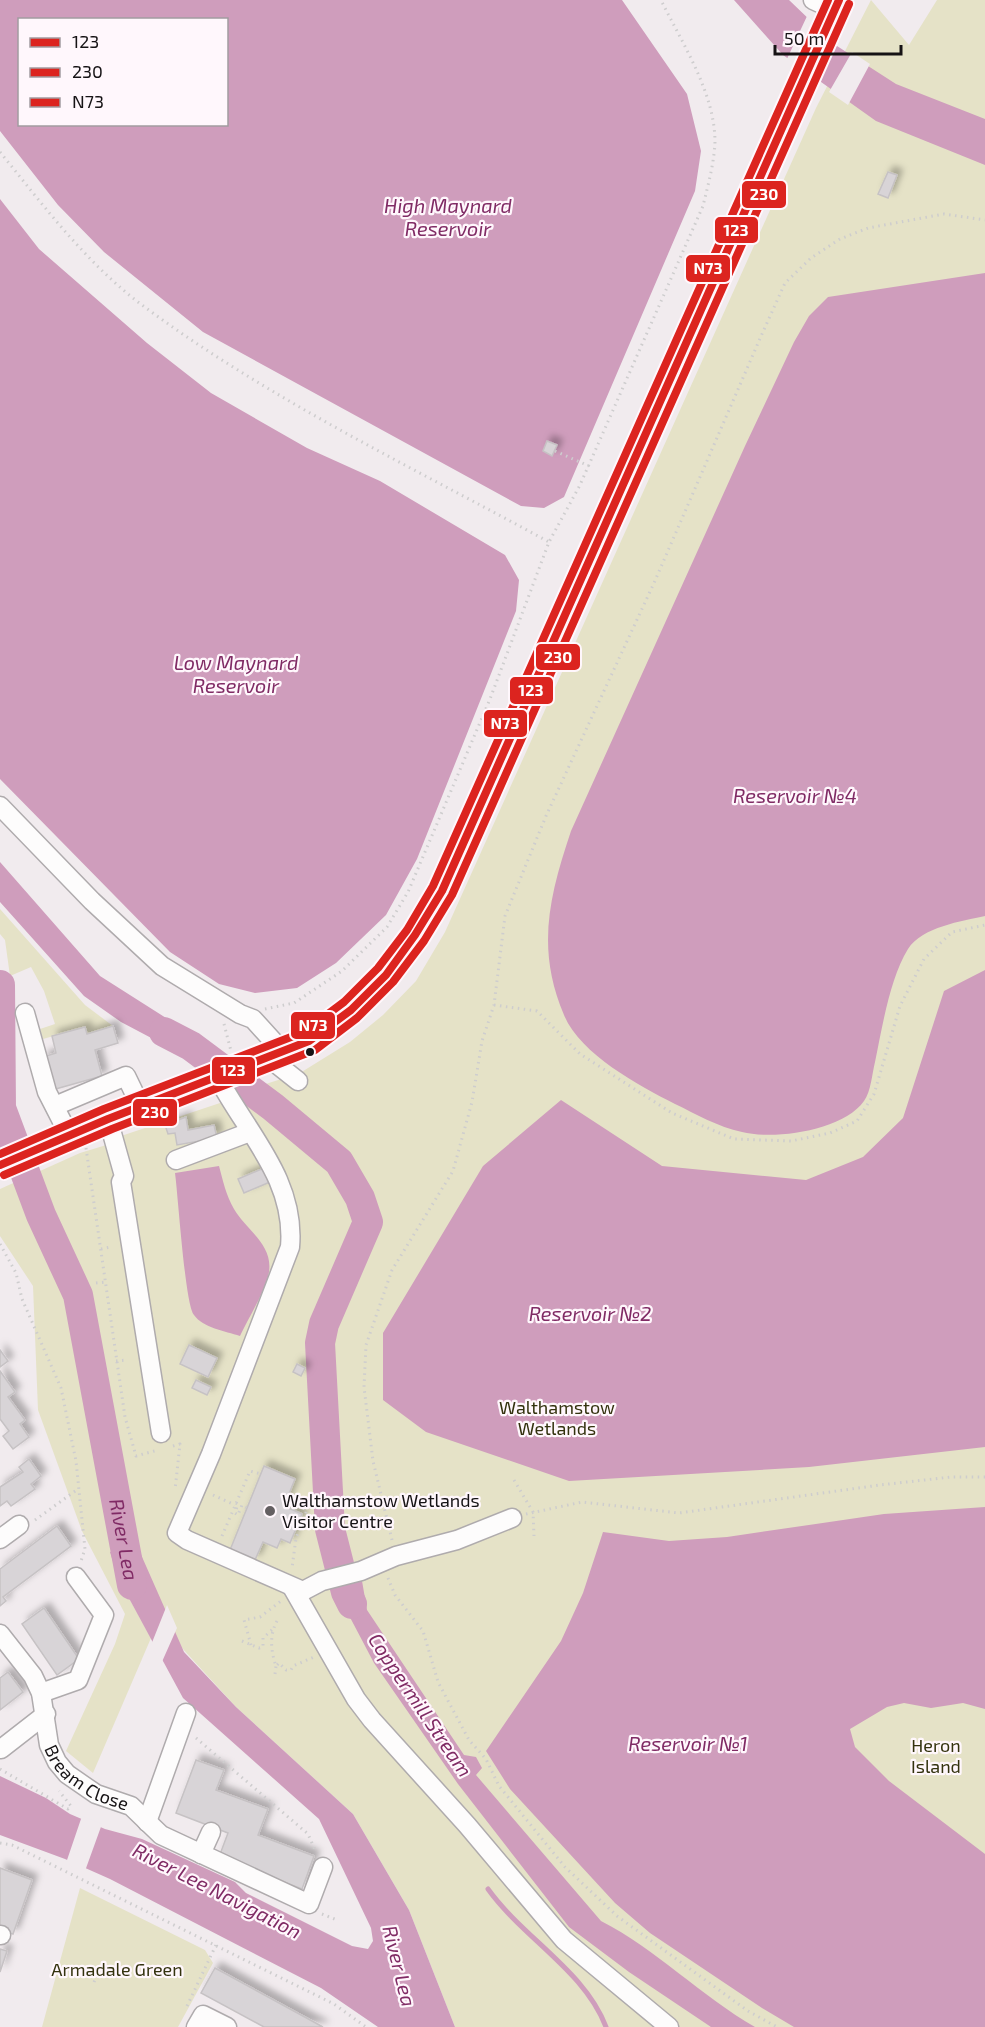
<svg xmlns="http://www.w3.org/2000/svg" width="985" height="2027" font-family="'Exo 2',sans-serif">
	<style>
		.green { fill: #e5e2c7 }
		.water { fill: #cf9dbc; fill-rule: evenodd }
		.pier { fill: #f1ebee }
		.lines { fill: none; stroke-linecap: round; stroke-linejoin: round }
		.stream { stroke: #cf9dbc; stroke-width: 5 }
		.river { stroke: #cf9dbc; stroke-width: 30 }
		.building { fill: #d8d4d7; stroke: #c6c2c4; stroke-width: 1.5; filter: url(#shadow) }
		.minor-casing { stroke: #afabad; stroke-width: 21 }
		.major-casing { stroke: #9b988d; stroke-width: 26 }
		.path { stroke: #cecdce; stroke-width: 3; stroke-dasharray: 1.5 4.5; stroke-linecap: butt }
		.minor { stroke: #fdfcfc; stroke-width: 18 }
		.major { stroke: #e2e1da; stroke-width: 22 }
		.bus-1-casing { stroke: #fff7fc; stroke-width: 12 }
		.bus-2-casing { stroke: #fff7fc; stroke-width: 12 }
		.bus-3-casing { stroke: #fff7fc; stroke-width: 12 }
		.bus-1 { stroke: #dc241f; stroke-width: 8 }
		.bus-2 { stroke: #dc241f; stroke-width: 8 }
		.bus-3 { stroke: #dc241f; stroke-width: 8 }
		.bus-dot { fill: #161315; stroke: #fff7fc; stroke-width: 2 }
		.poi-dot { fill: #635f61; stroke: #fff7fc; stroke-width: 2 }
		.labels { text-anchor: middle; stroke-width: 4.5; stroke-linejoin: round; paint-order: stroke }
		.park-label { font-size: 18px; fill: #33320e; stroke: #fff7fc }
		.poi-label { font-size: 18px; fill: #161315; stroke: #fff7fc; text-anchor: start }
		.street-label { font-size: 18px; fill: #161315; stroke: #fff7fc }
		.water-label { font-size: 20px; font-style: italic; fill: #802b65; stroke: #fff7fc }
		.line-badge { stroke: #fff7fc; stroke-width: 2 }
		.badge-label { font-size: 16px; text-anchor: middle; font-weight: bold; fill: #fff }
	</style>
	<defs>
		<filter id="shadow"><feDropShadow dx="5.5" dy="-5.5" stdDeviation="3" flood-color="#0004"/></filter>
	</defs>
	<rect width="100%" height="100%" fill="#f1ebee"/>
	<path class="green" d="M871 0 909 45 937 0H985V2027H455L409 1910 353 1814 236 1707 118 1578 151 1638 93 1773 66 1751 115 1644 125 1614 82 1531 38 1410 33 1286 0 1236V1189L80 1153 113 1143 124 1135 229 1100 241 1092 300 1073 350 1042 383 1015 416 981 445 932 816 108Z
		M0 909 85 1005 113 1026 87 1034 85 1027 43 1039 40 1029 55 1024 44 991 31 967 10 976 5 940 0 934Z
		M80 1888 205 1950 213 1963 178 2027H42Z"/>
	<path class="water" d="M0 0H622L687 94 701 151 695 191 564 497 544 508 521 506 203 332 104 252 58 205 0 131ZM20 20H226V124H20Z
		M734 0H789L837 46 896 84 985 119V165L876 121 783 55Z
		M0 199 39 249 147 343 211 393 307 448 380 481 505 555 519 580 516 611 417 859 386 915 336 963 297 988 255 993 219 984 170 952 0 779Z
		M985 273V916C962 921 922 927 908 949 890 978 882 1028 875 1062 872 1074 871 1091 864 1101 843 1131 774 1140 742 1132 718 1127 696 1114 675 1104 638 1085 580 1054 564 1015 536 949 549 897 571 831L745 446 794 342 809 316 828 297Z
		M0 862 100 976 207 1044 193 1060 121 1022 84 996 0 902Z
		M985 970V1447L809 1467 569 1481 426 1432 383 1400V1333L483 1166 561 1100 662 1166 806 1180 863 1157 903 1118 944 991Z
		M219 1166C223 1181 226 1195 234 1209 247 1231 273 1244 269 1272 266 1290 248 1319 240 1336 225 1331 203 1328 194 1315 185 1305 178 1194 175 1173Z
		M985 1507V1709L963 1703 931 1708 904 1703 887 1707 850 1729 855 1747 889 1781 985 1854V2027H794L762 2008 650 1933 615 1903 510 1789 486 1751 561 1641 583 1593 603 1532 669 1541 727 1537 884 1514Z
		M135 1541 184 1652 236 1707 353 1814 409 1910 455 2027H378L321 1988 110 1879 65 1859 0 1835V1776L46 1798 70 1814 105 1829 142 1839 235 1882 246 1893 352 1946 368 1949 373 1941 371 1928 319 1819 183 1698 118 1578 110 1552Z
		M361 1575 367 1610 464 1755 476 1757 482 1768 476 1775 601 1921C656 1949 701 1996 755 2027H711L629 1972 569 1927 458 1784 374 1663 333 1585Z"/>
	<path class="pier" d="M808 14 836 42 816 82 786 61Z
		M852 52 870 64 848 105 829 92Z
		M167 1605 177 1628 161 1664 151 1645Z
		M82 1816 102 1824 85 1871 66 1863Z"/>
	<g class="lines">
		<path class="stream" d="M488 1889C523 1938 585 1971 606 2027"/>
		<g class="river">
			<path id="s1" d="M0 985 1 1108 41 1215 78 1295 132 1585"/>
			<path d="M164 1032 191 1046 273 1107 339 1162 360 1198 368 1222 324 1324 320 1343 330 1529 346 1592 352 1604"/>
		</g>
	</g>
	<path class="building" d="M888 172 897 175 888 198 878 194Z
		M547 441 557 445 552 456 543 451Z
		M113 1026 118 1043 95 1050 102 1076 52 1090 43 1057 56 1053 52 1036 85 1027 87 1034Z
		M186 1117 188 1130 214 1125 217 1138 177 1145 175 1133 168 1134 165 1125Z
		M264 1168 270 1182 244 1193 238 1179Z
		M189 1345 217 1358 208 1377 180 1364Z
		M0 1350 8 1361 0 1367Z
		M297 1364 305 1368 301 1376 293 1372Z
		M0 1371 15 1392 8 1397 25 1420 20 1424 29 1437 13 1449 3 1436 9 1431 0 1419Z
		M196 1380 211 1387 207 1395 192 1388Z
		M29 1459 41 1476 31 1484 35 1489 11 1506 7 1501 0 1506V1487L23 1472 19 1467Z
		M264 1466 295 1479 284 1506 302 1514 290 1543 281 1539 277 1548 263 1542 255 1560 230 1550Z
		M57 1526 71 1546 3 1597 6 1601 0 1606V1569Z
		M44 1608 79 1659 57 1675 22 1624Z
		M8 1672 23 1692 0 1710V1678Z
		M196 1760 224 1770 216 1790 268 1809 258 1835 314 1856 302 1889 219 1857 228 1833 176 1813Z
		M0 1868 32 1880 13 1934 0 1930Z
		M0 1949 7 1951 0 1972Z
		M215 1968 323 2027H264L201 1993Z"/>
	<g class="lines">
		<g class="minor-casing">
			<g id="minor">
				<path d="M813 0 835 10"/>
				<path d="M0 806 92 901 162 966 240 1014 253 1019 283 1052"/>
				<path d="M25 1013 47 1092 69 1135"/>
				<path d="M269 1058 298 1081"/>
				<path d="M218 1078C247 1133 296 1180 290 1247L211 1454 177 1533 187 1540 303 1591 322 1581 361 1571 396 1556 457 1540 512 1518"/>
				<path d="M55 1106 126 1076 141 1107"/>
				<path d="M108 1119 124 1176 121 1182 161 1433"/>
				<path d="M176 1160 250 1132"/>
				<path d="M0 1539 19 1525"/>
				<path d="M292 1587 356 1699 372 1720 467 1825 564 1940 669 2027"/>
				<path id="s2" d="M0 1634 33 1676 41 1693 49 1745 57 1762 67 1774 96 1794 131 1806 161 1835 309 1904 323 1867"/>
				<path d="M41 1693 78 1680 104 1615 76 1577"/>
				<path d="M1 1749 46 1714"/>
				<path d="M147 1822 186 1713"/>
				<path d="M201 1854 211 1832"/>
				<path d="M0 1935H1"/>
				<path d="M196 2027 203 2015 227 2027"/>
			</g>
		</g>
		<g class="major-casing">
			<path id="major" d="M0 1165 108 1119 309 1041C370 1001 408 954 442 891L839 0"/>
		</g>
		<path class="path" d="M0 152C43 205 84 260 138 302 266 398 410 466 549 542
			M555 451 589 466
			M494 1005 537 1011 580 1054 672 1113 734 1139 791 1141 830 1133 857 1121 874 1094 900 1006 924 959 952 932 985 925
			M265 1009 294 1003 342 971 387 927 408 892 490 699 549 542 580 485 703 206C708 185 714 164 715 142 715 93 682 43 661 0
			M224 1024 231 1051
			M86 1148 125 1417 136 1456 158 1450
			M0 1244 16 1273 22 1299 61 1388 76 1461 85 1549 81 1561
			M101 1249 110 1247
			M96 1283 106 1282
			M116 1361 127 1360
			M173 1446 180 1444 175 1490
			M514 1480 533 1512 534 1536
			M213 1495 235 1505
			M287 1501 307 1510 296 1538 292 1568
			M236 1503 238 1504 235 1513 238 1515 242 1505 247 1508
			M526 1514 582 1502 679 1513 880 1485 951 1477H985
			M35 1520 78 1489
			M222 1536 250 1471 261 1474
			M392 1540 373 1461 364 1387 366 1345 392 1270 453 1171 472 1102 482 1041 494 1005 505 916 546 816 654 583 762 334 785 283 811 258 840 239 868 228 944 214 985 220
			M388 1578 395 1595 423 1631 438 1682 469 1740 486 1759 499 1786 565 1867 617 1916 748 2011 777 2027
			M277 1621C269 1635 271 1652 276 1666L279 1663 286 1670H291L293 1666 314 1657
			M242 1641 259 1648 263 1647V1638L273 1629
			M251 1645 244 1620 260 1617 281 1601
			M275 1674 276 1666
			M196 1738 308 1834 316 1852
			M0 1769 68 1809 71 1806 59 1791
			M0 1843 12 1845 334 2004 366 2027
			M322 1914 337 1920
			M94 1982 98 1973
			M187 2006 216 1945"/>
		<use href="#minor" class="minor"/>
		<use href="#major" class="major"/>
		<g class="bus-1-casing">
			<path id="bus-1" d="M0 1165 108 1119 309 1041 351 1010 386 975 415 935 442 891 839 0"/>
		</g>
		<g class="bus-2-casing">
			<path id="bus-2" d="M4 1175 112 1129 315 1050 357 1018 393 982 424 941 452 895 849 4"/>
		</g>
		<g class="bus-3-casing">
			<path id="bus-3" d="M0 1154 104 1109 304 1032 344 1002 378 968 407 930 433 886 828 0"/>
		</g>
		<use href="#bus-1" class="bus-1"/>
		<use href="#bus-2" class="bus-2"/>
		<use href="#bus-3" class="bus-3"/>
	</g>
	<circle class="bus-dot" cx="310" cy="1052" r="5"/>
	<circle class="poi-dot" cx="270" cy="1511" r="6"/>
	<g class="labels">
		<g class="park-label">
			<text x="557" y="1414">Walthamstow<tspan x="557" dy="21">Wetlands</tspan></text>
			<text x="936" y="1752">Heron<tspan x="936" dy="21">Island</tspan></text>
			<text x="117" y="1976">Armadale Green</text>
		</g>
		<g class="poi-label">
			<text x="282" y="1507">Walthamstow Wetlands<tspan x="282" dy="21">Visitor Centre</tspan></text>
		</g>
		<g class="street-label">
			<text dy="6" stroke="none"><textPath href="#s2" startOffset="177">Bream Close</textPath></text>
		</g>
		<g class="water-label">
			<text x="448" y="213">High Maynard<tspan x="448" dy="23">Reservoir</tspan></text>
			<text x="236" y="670">Low Maynard<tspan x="236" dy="23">Reservoir</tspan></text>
			<text x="795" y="803">Reservoir №4</text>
			<text x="590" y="1321">Reservoir №2</text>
			<text dy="7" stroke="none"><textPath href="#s1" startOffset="574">River Lea</textPath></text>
			<text transform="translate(420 1705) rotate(56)" y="7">Coppermill Stream</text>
			<text x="688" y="1751">Reservoir №1</text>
			<text transform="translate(217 1891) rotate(27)" y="7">River Lee Navigation</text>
			<text transform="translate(399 1966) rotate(76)" y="7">River Lea</text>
		</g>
	</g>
	<g class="line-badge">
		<rect x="741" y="180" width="46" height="29" rx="6" fill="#dc241f"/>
		<rect x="714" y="216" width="45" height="28" rx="6" fill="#dc241f"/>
		<rect x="685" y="254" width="46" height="29" rx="6" fill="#dc241f"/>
		<rect x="535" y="643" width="46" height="28" rx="6" fill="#dc241f"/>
		<rect x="509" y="676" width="45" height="29" rx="6" fill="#dc241f"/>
		<rect x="483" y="709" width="45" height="29" rx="6" fill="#dc241f"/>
		<rect x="290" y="1011" width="46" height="29" rx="6" fill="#dc241f"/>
		<rect x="211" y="1056" width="45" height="29" rx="6" fill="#dc241f"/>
		<rect x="132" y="1098" width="46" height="29" rx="6" fill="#dc241f"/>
	</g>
	<g class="badge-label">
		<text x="764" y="200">230</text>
		<text x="736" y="236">123</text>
		<text x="708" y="274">N73</text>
		<text x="558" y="663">230</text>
		<text x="531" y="696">123</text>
		<text x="505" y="729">N73</text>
		<text x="313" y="1031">N73</text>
		<text x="233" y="1076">123</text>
		<text x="155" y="1118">230</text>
	</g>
	<rect x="18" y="18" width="210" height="108" fill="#fff7fc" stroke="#a29ca0" stroke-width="1.5"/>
	<rect x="30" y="38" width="30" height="9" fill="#dc241f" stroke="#a29ca0" stroke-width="1.5"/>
	<text x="72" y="48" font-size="18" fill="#161315">123</text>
	<rect x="30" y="68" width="30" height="9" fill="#dc241f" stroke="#a29ca0" stroke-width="1.5"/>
	<text x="72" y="78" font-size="18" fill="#161315">230</text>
	<rect x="30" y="98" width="30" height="9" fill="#dc241f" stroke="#a29ca0" stroke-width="1.5"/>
	<text x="72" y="108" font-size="18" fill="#161315">N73</text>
	<path d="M775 45v9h126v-9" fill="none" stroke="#161315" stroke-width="3"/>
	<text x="784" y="45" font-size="18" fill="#161315" stroke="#fff7fc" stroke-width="4.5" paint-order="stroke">50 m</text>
</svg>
